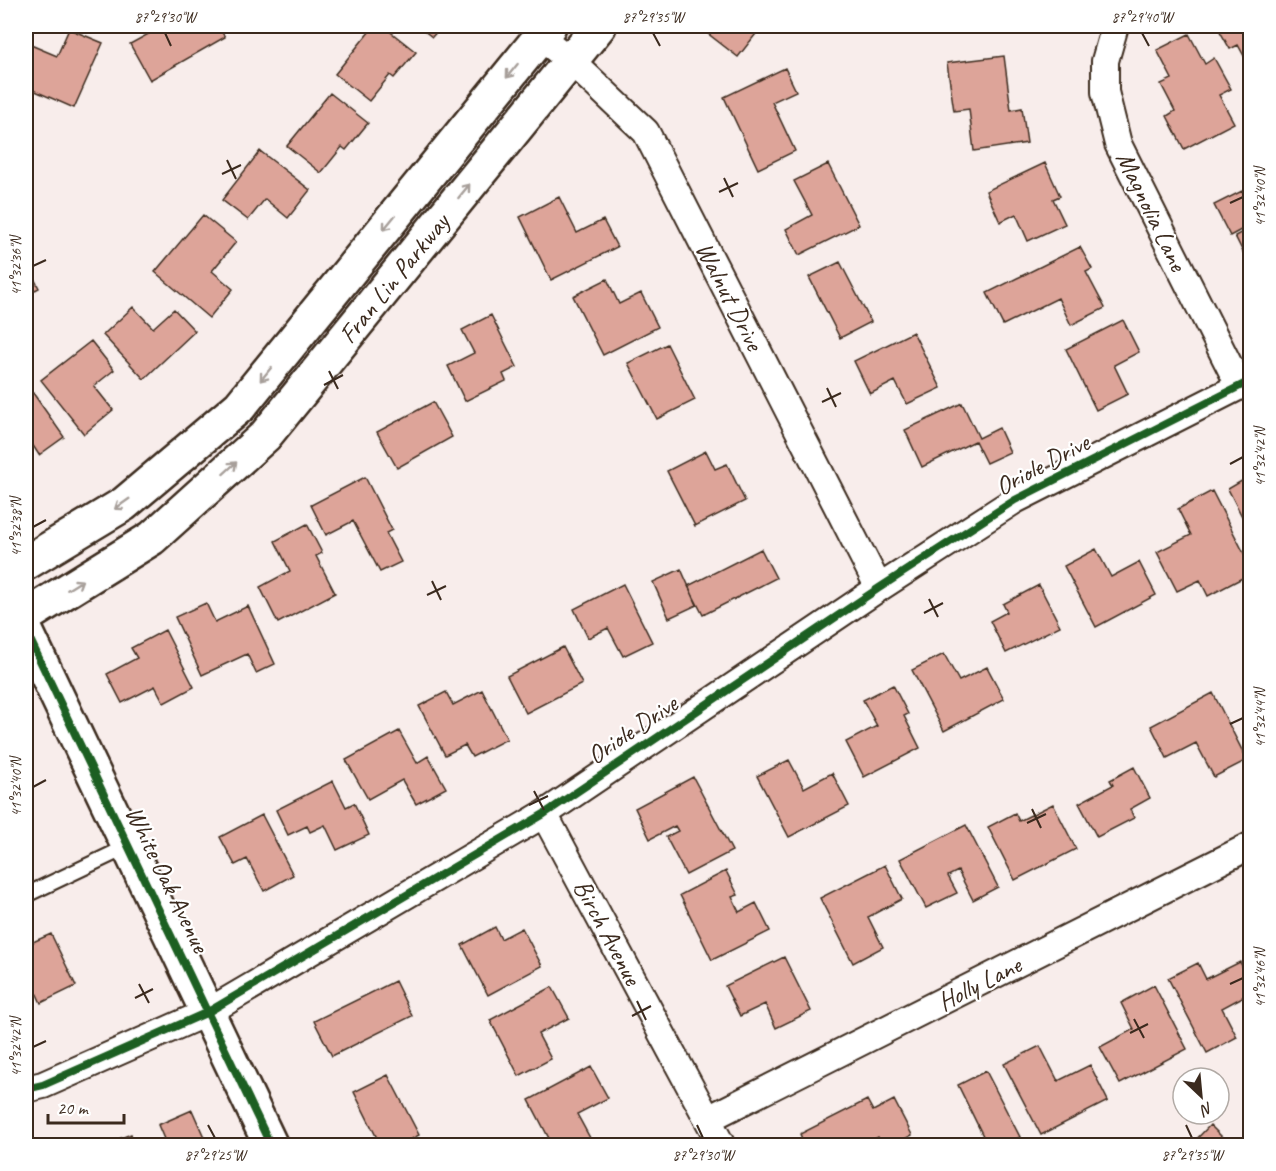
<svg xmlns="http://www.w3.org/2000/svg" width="1276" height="1171" font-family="Caveat,sans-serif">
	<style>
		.building { fill: #dda499; stroke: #3b2a1e; stroke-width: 1.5 }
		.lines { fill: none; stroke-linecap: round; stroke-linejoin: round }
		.service-casing { stroke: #3b2a1e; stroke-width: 18 }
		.minor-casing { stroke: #3b2a1e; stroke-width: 30 }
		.tertiary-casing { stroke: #3b2a1e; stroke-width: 38 }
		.service { stroke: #fff; stroke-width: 14 }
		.minor { stroke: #fff; stroke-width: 26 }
		.tertiary { stroke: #fff; stroke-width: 33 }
		.cycleway-casing { stroke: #fff; stroke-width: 11 }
		.cycleway { stroke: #1b5e20; stroke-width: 8 }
		.oneway { stroke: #a79f9a }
		.ticks { fill: none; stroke: #3b2a1e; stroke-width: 2 }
		.labels { text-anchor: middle; stroke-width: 4.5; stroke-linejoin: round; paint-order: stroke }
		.street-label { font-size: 26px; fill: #3b2a1e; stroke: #fff }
		.neatline { fill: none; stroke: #3b2a1e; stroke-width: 2 }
		.ticks-label { font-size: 15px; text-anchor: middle; fill: #3b2a1e }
	</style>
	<rect width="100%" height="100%" fill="#f8edeb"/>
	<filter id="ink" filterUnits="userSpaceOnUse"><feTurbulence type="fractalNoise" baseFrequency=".0167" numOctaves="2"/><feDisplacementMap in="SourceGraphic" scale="12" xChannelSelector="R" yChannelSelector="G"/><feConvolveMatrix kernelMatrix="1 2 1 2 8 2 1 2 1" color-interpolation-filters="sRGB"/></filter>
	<g filter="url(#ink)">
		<path class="building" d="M163 26H218L225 37 150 80 130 44Z
			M374 26H383L416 52 394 78 390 75 369 101 335 74Z
			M418 26H442L432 37Z
			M698 26H753L759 30 738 57Z
			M1217 26H1250V67L1238 45 1230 49Z
			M69 29 103 43 74 108 26 87V43L57 56Z
			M1189 34 1205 64 1214 58 1231 89 1219 95 1234 123 1184 149 1167 116 1175 111 1161 84 1172 79 1157 50Z
			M1004 56 1011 110 1022 108 1027 143 974 151 969 109 954 111 947 63Z
			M785 68 796 91 772 102 795 151 758 169 724 97Z
			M330 93 368 123 346 150 342 147 321 173 287 146Z
			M260 151 310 190 288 218 265 199 248 220 222 200Z
			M1045 163 1060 196 1053 199 1065 224 1028 241 1016 214 1000 222 986 191Z
			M828 164 859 225 799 255 786 229 812 215 794 181Z
			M1242 191 1250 207V225L1230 236 1214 205Z
			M559 197 577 233 603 220 617 247 551 280 520 217Z
			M203 215 236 242 212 271 233 289 209 318 155 272Z
			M1250 228V266L1235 236Z
			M1080 247 1092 269 1086 272 1105 308 1071 325 1058 298 1003 325 987 293Z
			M840 262 871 322 840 338 809 277Z
			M26 263 39 288 26 295Z
			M607 279 619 304 641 293 658 327 603 355 573 296Z
			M133 307 153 328 174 309 195 331 144 379 103 335Z
			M491 315 517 367 503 374 506 381 465 401 448 366 474 353 462 330Z
			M1123 320 1139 352 1114 365 1128 394 1096 410 1066 349Z
			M913 332 941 388 907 404 895 381 870 394 854 361Z
			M91 341 114 370 94 386 113 410 84 434 41 380Z
			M667 344 695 400 657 419 628 363Z
			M33 393 64 437 39 455 32 444 26 448V398Z
			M433 402 452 437 397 468 377 432Z
			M962 403 979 438 999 428 1010 452 986 463 975 441 922 467 905 430Z
			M706 451 715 469 727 464 745 501 695 526 667 471Z
			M1250 476V532L1228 489Z
			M365 477 392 530 386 533 401 562 380 572 353 521 326 535 311 505Z
			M1212 491 1250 565V574L1208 596 1200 580 1177 591 1157 552 1191 535 1178 509Z
			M307 524 322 553 316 556 335 593 278 623 260 587 290 571 275 541Z
			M761 549 776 578 703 615 688 586Z
			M1096 549 1111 577 1139 562 1156 595 1096 627 1064 566Z
			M681 569 697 605 669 618 653 582Z
			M623 584 652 642 623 656 608 628 588 638 574 609Z
			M1039 585 1060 626 1006 653 990 621 1007 612 1003 604Z
			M206 603 215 622 248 606 275 664 256 673 247 654 202 675 175 617Z
			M165 630 194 687 164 703 155 686 122 703 107 674 137 658 131 648Z
			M563 647 582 684 526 713 507 676Z
			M944 654 959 681 987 667 1004 699 944 731 912 670Z
			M893 685 908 714 904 716 920 748 864 777 846 742 877 726 863 700Z
			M482 690 507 739 472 757 465 745 445 755 419 706 446 692 453 705Z
			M1213 693 1247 760 1214 777 1196 743 1167 758 1151 726Z
			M399 731 417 763 428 756 446 788 416 804 402 780 368 799 346 760Z
			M789 760 804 788 832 773 849 806 789 837 757 776Z
			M1134 767 1150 798 1130 809 1134 818 1097 837 1079 803 1113 785 1110 780Z
			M693 777 732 851 686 875 666 837 678 831 675 826 650 839 635 808Z
			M333 781 346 807 354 803 369 835 337 850 325 825 310 832 307 826 288 835 276 810Z
			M1053 804 1076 849 1015 880 988 827 1015 813 1019 821Z
			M262 815 293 875 264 891 247 859 235 865 220 837Z
			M966 825 998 887 973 900 958 871 948 876 957 893 926 908 900 859Z
			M885 865 902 899 868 917 883 947 853 963 820 898Z
			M726 871 738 895 732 897 739 912 756 903 770 931 712 960 680 895Z
			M495 927 501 939 522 928 542 966 488 995 462 945Z
			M51 934 76 986 41 1003 34 988 26 992V945Z
			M784 957 811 1011 776 1028 765 1004 740 1016 725 986Z
			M1240 962 1250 982V993L1222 1008 1237 1037 1207 1053 1168 978 1198 963 1206 979Z
			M395 981 412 1016 332 1056 314 1021Z
			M1154 985 1187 1049 1120 1084 1100 1047 1134 1029 1121 1003Z
			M552 987 569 1018 538 1034 551 1059 519 1076 490 1020Z
			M1040 1046 1058 1081 1090 1065 1108 1101 1041 1135 1004 1064Z
			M591 1067 608 1098 577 1114 590 1138 577 1146H553L529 1100Z
			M986 1071 1020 1137 1003 1146H988L958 1085Z
			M388 1075 419 1135 399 1146H381L354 1092Z
			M867 1100 873 1111 894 1100 912 1135 892 1146H882L878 1137 861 1146H805L800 1134Z
			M192 1110 208 1146H167L158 1125Z
			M1210 1125 1231 1146H1190Z
			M131 1134 135 1146H101Z"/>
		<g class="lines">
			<g class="service-casing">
				<path id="service" d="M26 895 129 846"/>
			</g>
			<g class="minor-casing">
				<path id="minor" d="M1115 26 1105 61V92L1118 144 1240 387
					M540 37 570 60 646 132 879 588
					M544 814 722 1146
					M26 1089 43 1085 208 1012 544 814 879 588 1015 500 1250 381
					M708 1119 1250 846"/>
			</g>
			<g class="tertiary-casing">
				<g id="tertiary">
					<path d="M26 563 124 504 240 406 549 26"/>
					<path id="s1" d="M26 616 152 538 265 436 599 26"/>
					<path d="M26 631 271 1146"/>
				</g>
			</g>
			<use href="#service" class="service"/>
			<use href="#minor" class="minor"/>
			<use href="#tertiary" class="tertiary"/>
			<g class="cycleway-casing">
				<path id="cycleway" d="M26 631 271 1146
					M26 1089 43 1085 208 1012 544 814 879 588 1015 500 1250 381"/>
			</g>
			<use href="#cycleway" class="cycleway"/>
		</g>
		<defs><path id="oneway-shaft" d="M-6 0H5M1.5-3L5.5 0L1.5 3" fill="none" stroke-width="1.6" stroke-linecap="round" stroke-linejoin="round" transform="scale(1.5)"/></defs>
		<g class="oneway">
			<use href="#oneway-shaft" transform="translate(512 71) rotate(129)"/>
			<use href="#oneway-shaft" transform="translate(464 191) rotate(-51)"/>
			<use href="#oneway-shaft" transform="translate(389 223) rotate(129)"/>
			<use href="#oneway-shaft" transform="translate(266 374) rotate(129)"/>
			<use href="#oneway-shaft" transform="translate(230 468) rotate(-42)"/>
			<use href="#oneway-shaft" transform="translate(122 504) rotate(145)"/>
			<use href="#oneway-shaft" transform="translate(75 585) rotate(-32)"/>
		</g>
	</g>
	<path class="ticks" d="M165 33 171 46M653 33 660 46M1142 33 1149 46M227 160 236 179M222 174 241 165M724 178 733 197M719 192 738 183M1230 203 1243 197M33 266 46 260M329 371 338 389M324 385 343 375M827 388 836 407M822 402 841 393M1230 464 1243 457M33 527 46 520M432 581 441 600M427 595 446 586M929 599 938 617M924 613 943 603M1230 724 1243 718M33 787 46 780M534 791 544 810M529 805 548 796M1032 809 1041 828M1027 823 1046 814M139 984 149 1003M1230 984 1243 978M135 998 153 989M637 1001 646 1020M632 1016 651 1006M1134 1019 1144 1038M1130 1033 1148 1024M33 1047 46 1041M208 1125 215 1138M697 1125 703 1138M1186 1125 1192 1138"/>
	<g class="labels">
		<g class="street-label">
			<text transform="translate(1152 211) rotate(64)" y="9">Magnolia Lane</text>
			<text dy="9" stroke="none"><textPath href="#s1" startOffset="504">Fran Lin Parkway</textPath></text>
			<text transform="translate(730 296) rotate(63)" y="9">Walnut Drive</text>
			<text transform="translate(1042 464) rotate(-28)" y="9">Oriole Drive</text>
			<text transform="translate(632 729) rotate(-34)" y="9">Oriole Drive</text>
			<text transform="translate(168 879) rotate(64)" y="9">White Oak Avenue</text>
			<text transform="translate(608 932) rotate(62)" y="9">Birch Avenue</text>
			<text transform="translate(979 983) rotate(-27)" y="9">Holly Lane</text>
		</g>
	</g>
	<rect width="1276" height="1171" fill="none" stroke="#fff" stroke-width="66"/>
	<g transform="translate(1201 1096) rotate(154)"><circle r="28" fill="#ffffff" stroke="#b1aaa5" stroke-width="1.5"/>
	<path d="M0-4.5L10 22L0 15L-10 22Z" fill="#3b2a1e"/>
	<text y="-9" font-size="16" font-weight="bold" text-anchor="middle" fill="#3b2a1e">N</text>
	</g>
	<path d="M48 1114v9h76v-9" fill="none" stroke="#3b2a1e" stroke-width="3"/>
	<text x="57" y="1114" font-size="18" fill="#3b2a1e" stroke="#ffffff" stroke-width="4.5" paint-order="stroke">20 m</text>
	<rect x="33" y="33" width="1210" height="1105" class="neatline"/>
	<g class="ticks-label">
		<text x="165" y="22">87°29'30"W</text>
		<text x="653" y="22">87°29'35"W</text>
		<text x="1142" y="22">87°29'40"W</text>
		<text transform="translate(1260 197) rotate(-90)" y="5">41°32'40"N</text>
		<text transform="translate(16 266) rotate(-90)" y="5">41°32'36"N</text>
		<text transform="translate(1260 457) rotate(-90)" y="5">41°32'42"N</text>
		<text transform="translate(16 527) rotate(-90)" y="5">41°32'38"N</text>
		<text transform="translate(1260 718) rotate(-90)" y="5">41°32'44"N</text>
		<text transform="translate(16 787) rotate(-90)" y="5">41°32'40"N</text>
		<text transform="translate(1260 978) rotate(-90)" y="5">41°32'46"N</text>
		<text transform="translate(16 1047) rotate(-90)" y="5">41°32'42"N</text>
		<text x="215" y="1160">87°29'25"W</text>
		<text x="703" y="1160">87°29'30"W</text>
		<text x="1192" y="1160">87°29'35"W</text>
	</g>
</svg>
